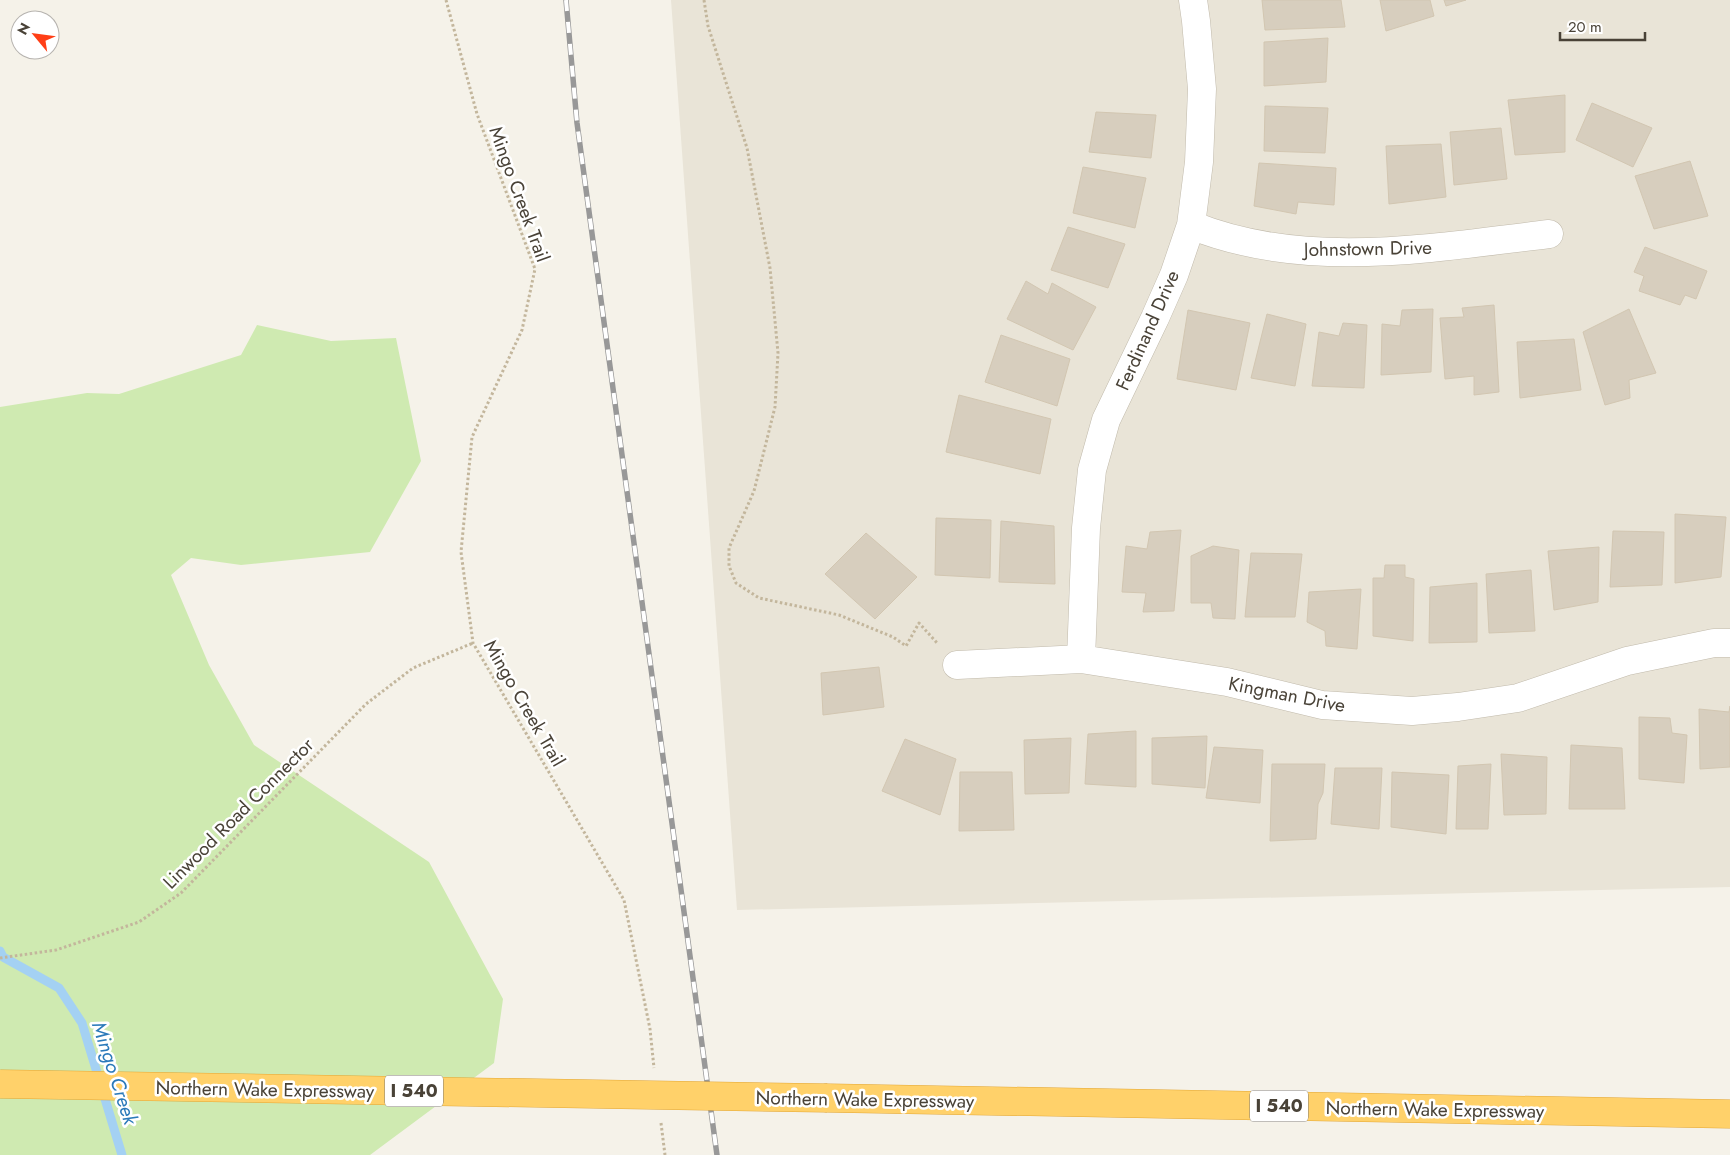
<svg xmlns="http://www.w3.org/2000/svg" width="1730" height="1155" font-family="Jost,sans-serif">
	<style>
		.residential { fill: #e9e4d7 }
		.green { fill: #cfeab1 }
		.lines { fill: none; stroke-linecap: round; stroke-linejoin: round }
		.stream { stroke: #a4d1f3; stroke-width: 9 }
		.building { fill: #d7cebe; stroke: #d2c6b1 }
		.minor-casing { stroke: #c1baab; stroke-width: 29 }
		.motorway-casing { stroke: #e3a735; stroke-width: 29 }
		.path { stroke: #c3b69c; stroke-width: 3; stroke-dasharray: 2.5 2.5; stroke-linecap: butt }
		.minor { stroke: #fff; stroke-width: 28 }
		.motorway { stroke: #ffd16a; stroke-width: 28 }
		.rail-casing { stroke: #989898; stroke-width: 5.5 }
		.rail { stroke: #fff; stroke-width: 4; stroke-dasharray: 11; stroke-linecap: butt }
		.motorway-bridge-casing { stroke: #e3a735; stroke-width: 29; stroke-linecap: butt }
		.motorway-bridge { stroke: #ffd16a; stroke-width: 28 }
		.labels { text-anchor: middle; stroke-width: 5; stroke-linejoin: round; paint-order: stroke }
		.shield { fill: #fff; stroke: #807b73; stroke-width: 1 }
		.shield-label { font-size: 18px; font-weight: bold; fill: #494237 }
		.street-label { font-size: 19px; fill: #494237; stroke: #fff }
		.water-label { font-size: 20px; font-style: italic; fill: #2b7aba; stroke: #fff }
	</style>
	<rect width="100%" height="100%" fill="#f5f2e9"/>
	<path class="residential" d="M671 0H1730V887L737 910Z"/>
	<path class="green" d="M257 325 331 341 396 338 421 461 370 552 241 565 191 558 171 575 209 665 254 745 429 862 503 999 494 1063 370 1155H0V407L87 393 119 394 241 355Z"/>
	<g class="lines">
		<path class="stream" d="M0 951 3 957 59 988 82 1023 122 1155"/>
	</g>
	<path class="building" d="M1262 0H1341L1345 27 1265 30Z
		M1380 0H1430L1434 16 1386 31Z
		M1444 0H1466L1446 6Z
		M1328 38 1326 82 1264 86V42Z
		M1565 95V152L1515 155 1508 100Z
		M1592 103 1652 128 1633 167 1576 140Z
		M1265 106 1328 108 1325 153 1264 151Z
		M1096 112 1156 115 1151 158 1089 152Z
		M1501 128 1507 179 1454 185 1450 132Z
		M1441 144 1446 197 1389 204 1386 146Z
		M1690 161 1708 216 1654 229 1635 176Z
		M1259 163 1336 168 1334 205 1298 202 1296 214 1254 206Z
		M1083 167 1146 178 1135 228 1073 213Z
		M1068 227 1125 244 1108 288 1051 270Z
		M1645 247 1707 271 1696 299 1685 295 1680 305 1639 291 1644 276 1634 272Z
		M1026 281 1048 294 1052 283 1096 307 1073 350 1007 319Z
		M1494 305 1499 392 1474 395V376L1445 379 1440 318 1464 317 1462 308Z
		M1433 309 1431 372 1381 375 1382 324 1400 326 1402 310Z
		M1629 309 1656 373 1629 380 1630 398 1605 405 1583 332Z
		M1188 310 1250 323 1236 390 1177 379Z
		M1267 314 1306 324 1295 386 1251 378Z
		M1343 323 1367 325 1364 388 1312 386 1319 332 1339 336Z
		M1001 335 1070 359 1057 406 985 382Z
		M1574 339 1581 390 1520 398 1517 342Z
		M959 395 1051 419 1040 474 946 452Z
		M1675 514 1726 517 1721 577 1675 583Z
		M936 518 991 520 990 578 935 575Z
		M1001 521 1054 526 1055 584 999 582Z
		M1181 530 1174 611 1143 612 1146 593 1122 592 1126 546 1147 549 1150 532Z
		M1613 531 1664 532 1662 585 1610 587Z
		M866 533 917 577 875 619 825 574Z
		M1213 546 1239 550 1235 619 1213 618 1211 603H1191V556Z
		M1599 547 1598 602 1554 610 1548 551Z
		M1251 553 1302 554 1295 617H1245Z
		M1385 565H1405V577L1414 579 1413 641 1373 636V578H1384Z
		M1531 570 1535 631 1489 633 1486 574Z
		M1477 583V642L1429 643 1430 587Z
		M1361 589 1357 649 1326 646 1325 631 1307 622 1309 592Z
		M879 667 884 707 823 715 821 673Z
		M1730 706V767L1700 769 1699 709 1729 712Z
		M1639 717 1670 718 1672 733 1687 735 1684 783 1639 779Z
		M1136 731V787L1085 784 1088 734Z
		M1207 736 1205 788 1152 784V738Z
		M1071 738 1069 793 1025 794 1024 740Z
		M905 739 956 759 940 815 882 791Z
		M1571 745 1622 748 1625 809H1569Z
		M1214 747 1263 750 1260 803 1206 798Z
		M1501 754 1547 757 1546 814 1504 815Z
		M1272 764H1325L1323 793 1318 804 1316 839 1270 841Z
		M1491 764 1488 829H1456L1458 766Z
		M1335 768H1382L1379 829 1331 824Z
		M960 772H1012L1014 830 959 831Z
		M1392 772 1449 775 1446 834 1391 827Z"/>
	<g class="lines">
		<g class="minor-casing">
			<path id="minor" d="M1191 225C1304 271 1431 248 1549 234
				M1081 659 1086 528 1092 470 1106 420 1155 318 1174 275 1191 225 1199 162 1202 89 1196 21 1193 0
				M957 665 1081 659 1227 682 1322 705 1412 711 1458 707 1518 698 1627 661 1714 643H1730"/>
		</g>
		<g class="motorway-casing">
			<path id="motorway" d="M827 1098 1730 1114"/>
		</g>
		<path class="path" d="M446 0 477 114 535 269 522 330 472 437 461 552 473 643 624 900 650 1029 654 1068
			M704 0 708 26 747 148 770 268 778 353 775 407 754 491 729 548V566L736 583 759 598 839 615 893 637 906 646 919 623 938 644
			M0 958 56 950 139 922 181 893 366 704 413 668 473 643
			M661 1123 665 1155"/>
		<use href="#minor" class="minor"/>
		<use href="#motorway" class="motorway"/>
		<g class="rail-casing">
			<path id="rail" d="M566 0 577 123 717 1155"/>
		</g>
		<use href="#rail" class="rail"/>
		<g class="motorway-bridge-casing">
			<path id="motorway-bridge" d="M0 1084 827 1098"/>
		</g>
		<use href="#motorway-bridge" class="motorway-bridge"/>
	</g>
	<g class="labels">
		<g class="shield">
			<rect x="385" y="1075.5" width="58" height="31" rx="4"/>
			<rect x="1250" y="1090.5" width="58" height="31" rx="4"/>
		</g>
		<g class="shield-label">
			<text x="414" y="1097">I 540</text>
			<text x="1279" y="1112">I 540</text>
		</g>
		<g class="street-label">
			<text transform="translate(520 194) rotate(70)" y="7">Mingo Creek Trail</text>
			<text transform="translate(1368 248) rotate(-1)" y="7">Johnstown Drive</text>
			<text transform="translate(1147 330) rotate(-66)" y="7">Ferdinand Drive</text>
			<text transform="translate(1287 694) rotate(11)" y="7">Kingman Drive</text>
			<text transform="translate(525 703) rotate(60)" y="7">Mingo Creek Trail</text>
			<text transform="translate(238 813) rotate(-45)" y="7">Linwood Road Connector</text>
			<text transform="translate(265 1089) rotate(1)" y="7">Northern Wake Expressway</text>
			<text transform="translate(865 1099) rotate(1)" y="7">Northern Wake Expressway</text>
			<text transform="translate(1435 1109) rotate(1)" y="7">Northern Wake Expressway</text>
		</g>
		<g class="water-label">
			<text transform="translate(115 1073) rotate(72)" y="7">Mingo Creek</text>
		</g>
	</g>
	<g transform="translate(35 35) rotate(299)"><circle r="24" fill="#ffffff" stroke="#b6b3af"/>
	<path d="M0-4L9 19L0 12L-9 19Z" fill="#ff3f16"/>
	<text y="-8" font-size="14" font-weight="bold" text-anchor="middle" fill="#494237">N</text>
	</g>
	<path d="M1560 32v8h85v-8" fill="none" stroke="#494237" stroke-width="2.5"/>
	<text x="1568" y="32" font-size="15" fill="#494237" stroke="#ffffff" stroke-width="4" paint-order="stroke">20 m</text>
</svg>
